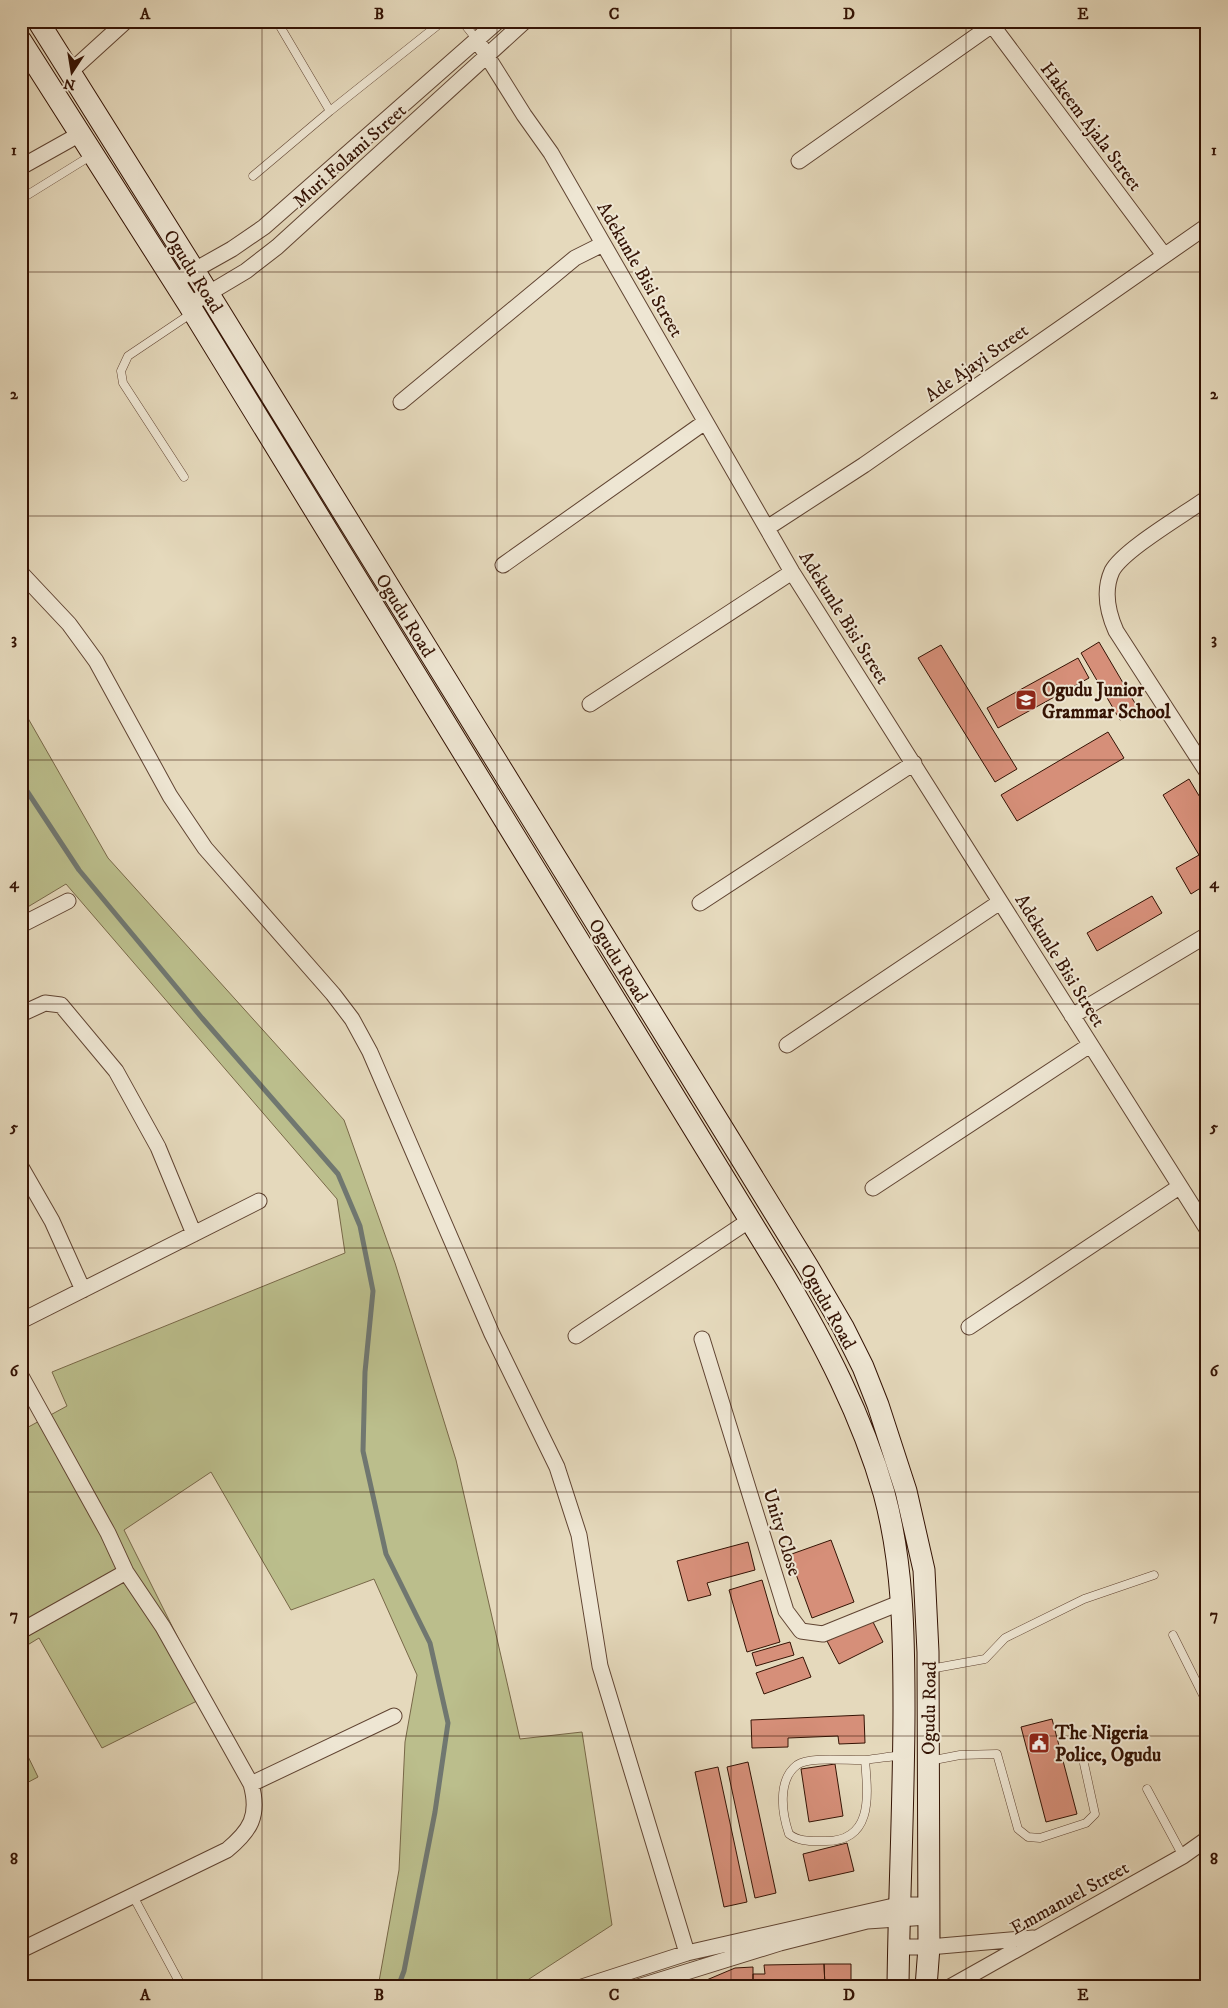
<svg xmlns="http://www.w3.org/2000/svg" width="1228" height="2008" font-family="'IM FELL DW Pica',serif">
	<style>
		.green { fill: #bbbe8c; stroke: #786848 }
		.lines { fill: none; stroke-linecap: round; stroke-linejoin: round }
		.stream { stroke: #707770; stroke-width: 5 }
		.building { fill: #d68f79; stroke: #341304 }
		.lane-casing { stroke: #604432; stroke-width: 9 }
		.street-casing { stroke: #604432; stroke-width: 17 }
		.secondary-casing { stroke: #341304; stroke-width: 23 }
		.lane { stroke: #eee6d3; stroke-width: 8 }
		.street { stroke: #eee6d3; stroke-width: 15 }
		.secondary { stroke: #eee6d3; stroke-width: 21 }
		.grid { fill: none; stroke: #341304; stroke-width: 1; stroke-opacity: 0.55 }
		.labels { text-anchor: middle; stroke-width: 4; stroke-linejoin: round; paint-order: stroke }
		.street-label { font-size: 19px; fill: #341304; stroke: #eee6d3 }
		.poi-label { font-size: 19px; font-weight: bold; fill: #341304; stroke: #eee6d3; text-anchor: start }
		.neatline { fill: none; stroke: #341304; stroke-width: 2 }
		.grid-label { font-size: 16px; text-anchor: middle; font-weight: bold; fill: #341304 }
	</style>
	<rect width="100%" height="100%" fill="#e5d9bc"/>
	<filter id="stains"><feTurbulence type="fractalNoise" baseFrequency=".004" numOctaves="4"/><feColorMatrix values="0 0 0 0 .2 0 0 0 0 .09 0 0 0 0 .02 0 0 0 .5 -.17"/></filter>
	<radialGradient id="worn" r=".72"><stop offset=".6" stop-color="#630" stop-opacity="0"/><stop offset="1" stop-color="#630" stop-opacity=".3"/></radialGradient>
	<path class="green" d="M21 706 108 858 344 1120 395 1263 456 1460 520 1739 582 1732 612 1925 523 1983V1987H378L399 1870 405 1742 417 1675 374 1579 291 1610 211 1472 124 1530 207 1696 102 1748 39 1638 21 1649V1431L67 1406 52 1372 345 1253 337 1199 66 884 21 911Z
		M21 1742 38 1777 21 1786Z"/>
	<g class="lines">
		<path class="stream" d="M21 782 79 870 202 1018 338 1174 360 1226 373 1291 365 1372 363 1451 386 1554 430 1643 448 1723 435 1812 404 1971 398 1987"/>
	</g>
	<path class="building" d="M1099 642 1139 710 1120 720 1081 653Z
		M941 645 1017 769 995 782 918 658Z
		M1078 658 1089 678 998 728 987 708Z
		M1108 732 1124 758 1017 821 1001 795Z
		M1189 779 1207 809V884L1191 894 1176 868 1199 855 1163 795Z
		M1152 896 1162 913 1097 951 1087 933Z
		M831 1540 854 1602 812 1618 789 1555Z
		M748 1542 755 1570 707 1583 711 1595 688 1601 677 1561Z
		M762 1580 780 1642 747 1652 729 1590Z
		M872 1620 883 1642 839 1664 827 1641Z
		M790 1642 794 1655 756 1666 752 1653Z
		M803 1657 811 1677 764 1694 756 1673Z
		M864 1715 865 1743 839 1744 838 1736 788 1738V1747L752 1748 751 1720Z
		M1052 1719 1077 1814 1046 1822 1021 1727Z
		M748 1762 776 1893 755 1898 727 1767Z
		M835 1764 843 1816 809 1822 801 1769Z
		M718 1767 747 1902 724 1907 695 1772Z
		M847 1843 854 1871 809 1881 803 1854Z
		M824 1964H851V1987H825Z
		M824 1964 825 1987H753V1974H765L764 1965Z
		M753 1967V1987H690L735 1968Z"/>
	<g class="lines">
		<g class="lane-casing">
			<path id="lane" d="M462 21 477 40
				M281 28 330 111
				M253 176 330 111 443 21
				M21 199 92 155
				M184 477 123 383 121 371 128 356 192 313
				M1173 1635 1207 1703
				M930 1669 985 1659 1005 1638 1084 1599 1154 1575
				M865 1760C868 1795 874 1843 823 1841 811 1841 799 1842 789 1834 782 1814 777 1780 797 1765 810 1756 850 1761 866 1760 878 1758 890 1757 901 1755
				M929 1761 960 1755 997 1754 1018 1829 1028 1837 1040 1838 1086 1823 1095 1814 1083 1759
				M1147 1789 1183 1856
				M133 1896 182 1987"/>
		</g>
		<g class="street-casing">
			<path id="street" d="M989 21 1164 255
				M477 40 524 115 551 153 792 572 1207 1229
				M70 72 126 21
				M799 161 992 25
				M21 167 80 134
				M175 281 232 249 264 227 498 21
				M189 305 246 271 277 247 525 21
				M401 402 575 258 603 244
				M1207 498C1185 514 1123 550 1112 571 1103 591 1108 613 1116 631L1207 772
				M767 528 864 465 1207 226
				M503 565 705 422
				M21 573 69 624 96 661 170 796 205 848 333 994 352 1019 370 1052 492 1334 557 1467 579 1535 600 1666 687 1953
				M590 704 792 572
				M700 903 914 763
				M21 925 68 901
				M21 1014 45 1003 61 1005 116 1071 158 1147 194 1234
				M1072 1016 1207 935
				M787 1045 1000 902
				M21 1167 52 1221 83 1290
				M873 1188 1090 1045
				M21 1321 259 1201
				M969 1327 1179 1187
				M576 1336 750 1220
				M702 1339 786 1611 801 1631 823 1634 902 1602
				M21 1376 108 1533 126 1572 163 1627 251 1784C260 1816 250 1831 227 1850L21 1950
				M21 1631 126 1572
				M251 1784 394 1716
				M898 1947H929L1033 1938
				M582 1987 687 1953 898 1905H928
				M638 1987 780 1943 867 1921 928 1917
				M950 1987 1183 1856 1207 1839"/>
		</g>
		<g class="secondary-casing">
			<path id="secondary" d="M38 21 194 270 808 1267 843 1327 863 1367 878 1405 906 1491 924 1570 928 1652 929 1947 926 1987
				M21 41 189 305 783 1274C824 1343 862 1416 884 1493 903 1563 904 1635 904 1707 904 1800 899 1894 898 1987"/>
		</g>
		<use href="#lane" class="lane"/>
		<use href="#street" class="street"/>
		<use href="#secondary" class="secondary"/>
	</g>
	<path class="grid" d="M262 21V1987M497 21V1987M731 21V1987M966 21V1987M21 272H1207M21 516H1207M21 760H1207M21 1004H1207M21 1248H1207M21 1492H1207M21 1736H1207"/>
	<defs>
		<g id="school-square" transform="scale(1.125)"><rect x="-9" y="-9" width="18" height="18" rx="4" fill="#8f2418" stroke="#eee6d3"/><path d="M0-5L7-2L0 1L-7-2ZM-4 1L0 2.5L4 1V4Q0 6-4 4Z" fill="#fff"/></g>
		<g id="civic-square" transform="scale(1.125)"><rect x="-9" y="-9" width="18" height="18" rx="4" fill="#8f2418" stroke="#eee6d3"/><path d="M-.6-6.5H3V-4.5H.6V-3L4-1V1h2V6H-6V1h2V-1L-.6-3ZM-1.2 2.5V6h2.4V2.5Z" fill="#fff"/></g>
	</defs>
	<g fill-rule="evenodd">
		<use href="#school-square" x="1026" y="700"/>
		<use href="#civic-square" x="1039" y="1743"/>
	</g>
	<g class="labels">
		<g class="street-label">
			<text transform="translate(1092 126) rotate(53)" y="7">Hakeem Ajala Street</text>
			<text transform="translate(349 155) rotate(-42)" y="7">Muri Folami Street</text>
			<text transform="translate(641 269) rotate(60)" y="7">Adekunle Bisi Street</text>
			<text transform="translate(194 271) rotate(58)" y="7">Ogudu Road</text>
			<text transform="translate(976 362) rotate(-35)" y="7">Ade Ajayi Street</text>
			<text transform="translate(406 615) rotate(58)" y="7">Ogudu Road</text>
			<text transform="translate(845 617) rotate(58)" y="7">Adekunle Bisi Street</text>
			<text transform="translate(619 960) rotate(58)" y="7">Ogudu Road</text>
			<text transform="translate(1061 960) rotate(58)" y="7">Adekunle Bisi Street</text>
			<text transform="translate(829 1306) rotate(61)" y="7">Ogudu Road</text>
			<text transform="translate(783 1532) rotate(73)" y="7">Unity Close</text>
			<text transform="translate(928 1708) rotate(-89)" y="7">Ogudu Road</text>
			<text transform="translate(1069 1897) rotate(-29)" y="7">Emmanuel Street</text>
		</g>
		<g class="poi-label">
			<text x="1042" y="696">Ogudu Junior<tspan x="1042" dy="22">Grammar School</tspan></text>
			<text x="1055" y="1739">The Nigeria<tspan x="1055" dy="22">Police, Ogudu</tspan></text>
		</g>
	</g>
	<rect width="1228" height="2008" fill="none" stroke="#e5d9bc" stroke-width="55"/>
	<g transform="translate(72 72) rotate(192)" stroke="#eee6d3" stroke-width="4" paint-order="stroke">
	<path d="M0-4L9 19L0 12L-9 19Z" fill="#341304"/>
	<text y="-8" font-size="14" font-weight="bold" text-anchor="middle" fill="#341304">N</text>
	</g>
	<rect x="28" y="28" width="1172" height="1952" class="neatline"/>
	<g class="grid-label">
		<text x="145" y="19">A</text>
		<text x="379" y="19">B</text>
		<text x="614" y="19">C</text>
		<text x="849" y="19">D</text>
		<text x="1083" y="19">E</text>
		<text x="14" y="155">1</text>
		<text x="1214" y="155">1</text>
		<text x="14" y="399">2</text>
		<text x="1214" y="399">2</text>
		<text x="14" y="644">3</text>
		<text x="1214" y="644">3</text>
		<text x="14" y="888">4</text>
		<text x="1214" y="888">4</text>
		<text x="14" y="1132">5</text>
		<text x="1214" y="1132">5</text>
		<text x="14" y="1376">6</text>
		<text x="1214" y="1376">6</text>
		<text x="14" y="1620">7</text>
		<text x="1214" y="1620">7</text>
		<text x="14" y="1864">8</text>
		<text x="1214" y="1864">8</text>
		<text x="145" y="2000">A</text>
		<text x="379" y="2000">B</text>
		<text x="614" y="2000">C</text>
		<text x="849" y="2000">D</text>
		<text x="1083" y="2000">E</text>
	</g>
	<rect width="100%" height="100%" filter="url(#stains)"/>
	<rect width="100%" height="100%" fill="url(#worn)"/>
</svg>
